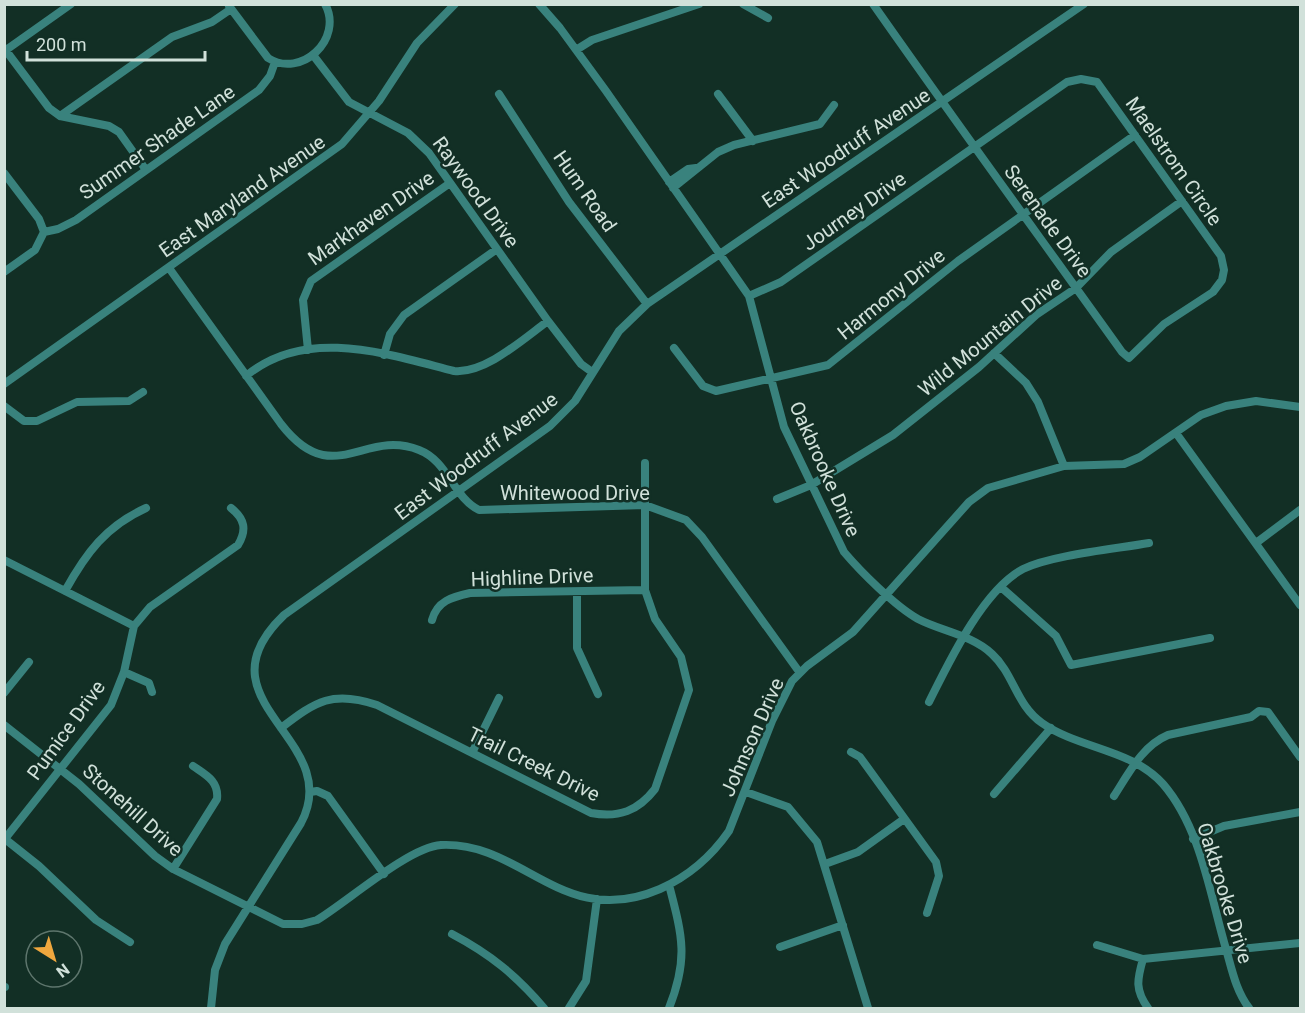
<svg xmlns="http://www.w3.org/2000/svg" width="1305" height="1013" font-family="Roboto,sans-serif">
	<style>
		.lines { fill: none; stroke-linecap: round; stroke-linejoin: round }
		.minor { stroke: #39827d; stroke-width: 8 }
		.labels { text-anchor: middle; stroke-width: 5; stroke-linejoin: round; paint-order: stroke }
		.street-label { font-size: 20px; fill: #d1e1da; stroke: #122f25 }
	</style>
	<rect width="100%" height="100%" fill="#122f25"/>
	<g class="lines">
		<path class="minor" d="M539 4 560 28 606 91 749 296 784 427 844 552C861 572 895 606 918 619 941 631 972 635 992 654 1014 674 1016 705 1042 723 1079 749 1132 749 1163 784 1201 828 1210 895 1226 949 1232 970 1236 991 1249 1008
			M743 4 768 18
			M229 6 268 58C301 79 344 39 325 4
			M4 48 49 108 60 116 109 126 119 132 146 170
			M6 50 71 4
			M576 50 592 40 699 4
			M313 55 349 102 408 133 429 153 548 321 581 364 592 372
			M499 94 569 202 647 304
			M718 94 753 141
			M60 116 172 37 212 22 231 9
			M4 173 39 219 44 232 35 250 4 272
			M669 182 688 169 696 168
			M673 188 718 152 734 145 820 124 834 105
			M44 232 58 229 76 220 259 90 270 76 275 62
			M169 268 281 424C333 491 363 428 419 450 448 461 453 497 479 510L645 505 686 520 702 537 800 673
			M749 296 781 282 1067 82 1081 79 1097 82 1221 256 1224 270 1222 280 1213 292 1164 324 1129 358 1122 352C1039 236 955 121 873 4
			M674 348 703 386 716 391 828 365 958 261 1135 135
			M308 350 303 300 311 281 450 183
			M994 353 1026 383 1038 402 1064 466
			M384 355 390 334 404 315 497 249
			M246 376C306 326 387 354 454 371 485 374 523 339 548 321
			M4 384 342 144 379 101 417 43 455 4
			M4 406 24 421H37L77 402 129 401 143 392
			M1176 433 1300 605
			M777 499 811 485 893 435 979 367 1036 315 1076 288 1111 252 1182 201
			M1256 543 1300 510
			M4 560 134 626
			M1002 588 1056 636 1071 665 1210 638
			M65 591C86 553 106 526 146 508
			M577 592V648L598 694
			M432 620C437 601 452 597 470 593L645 590
			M124 672 149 683 152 692
			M4 693 29 662
			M929 702C949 662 983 590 1023 569 1052 555 1115 549 1149 543
			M4 725 79 784 155 856 173 869 283 924H302L317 920C347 902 409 847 441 845 523 841 563 931 660 889 689 876 711 857 729 831L772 721 792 681 807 666 853 632 969 502 988 488 1064 466 1124 464 1140 457 1201 415 1226 406 1256 401 1300 407
			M281 728C316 701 333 690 377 705L591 813C619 818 638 811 655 789L689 690 681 657 655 619 645 590V463
			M851 752 860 757 936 862 939 876 927 913
			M472 753 499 698
			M310 792 317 791 328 796 384 874
			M746 792 788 807 817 842 868 1008
			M994 794 1051 728
			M1114 796C1129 773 1142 746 1168 735L1251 717 1259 711 1268 712 1300 757
			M5 839 39 866 96 920 130 942
			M1193 839 1224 826 1300 812
			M4 840 111 705 124 672 134 626 150 607 238 545C247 530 245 519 231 508
			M825 864 858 852 904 819
			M173 869 217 799C219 781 206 775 193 766
			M669 885C682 935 689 958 669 1008
			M452 934C490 954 517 976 544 1008
			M1097 945 1143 959
			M780 947 843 925
			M4 987H5
			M211 1008 215 970 225 944 301 823C346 738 193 702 284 615L550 426 575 401 619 331 647 304 1084 4
			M569 1008 586 981 597 899
			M1148 1008C1135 990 1137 980 1143 959L1300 943"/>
	</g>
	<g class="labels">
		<g class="street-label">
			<text transform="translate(157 142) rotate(-35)" y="7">Summer Shade Lane</text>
			<text transform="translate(846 148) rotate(-34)" y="7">East Woodruff Avenue</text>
			<text transform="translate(1174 161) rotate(55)" y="7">Maelstrom Circle</text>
			<text transform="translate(585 191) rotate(55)" y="7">Hum Road</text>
			<text transform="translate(476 192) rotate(54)" y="7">Raywood Drive</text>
			<text transform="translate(242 196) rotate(-35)" y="7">East Maryland Avenue</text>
			<text transform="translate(854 211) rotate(-35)" y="7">Journey Drive</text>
			<text transform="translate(371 218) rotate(-35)" y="7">Markhaven Drive</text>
			<text transform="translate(1048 221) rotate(54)" y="7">Serenade Drive</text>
			<text transform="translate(891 294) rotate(-39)" y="7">Harmony Drive</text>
			<text transform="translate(990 336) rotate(-39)" y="7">Wild Mountain Drive</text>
			<text transform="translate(476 456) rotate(-37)" y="7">East Woodruff Avenue</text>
			<text transform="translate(825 469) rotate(66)" y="7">Oakbrooke Drive</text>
			<text x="575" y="500">Whitewood Drive</text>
			<text transform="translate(532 577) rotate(-2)" y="7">Highline Drive</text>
			<text transform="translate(66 730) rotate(-54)" y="7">Pumice Drive</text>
			<text transform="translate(752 737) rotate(-66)" y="7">Johnson Drive</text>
			<text transform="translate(534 764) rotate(26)" y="7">Trail Creek Drive</text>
			<text transform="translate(133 810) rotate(42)" y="7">Stonehill Drive</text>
			<text transform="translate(1225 893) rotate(73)" y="7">Oakbrooke Drive</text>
		</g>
	</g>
	<rect width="1305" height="1013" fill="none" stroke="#d1e1da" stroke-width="12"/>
	<g transform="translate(54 959) rotate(143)"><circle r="28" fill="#122f25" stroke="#5e766d" stroke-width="1.5"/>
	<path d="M0-4.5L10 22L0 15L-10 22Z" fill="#efa73e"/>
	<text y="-9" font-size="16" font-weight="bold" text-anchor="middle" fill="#d1e1da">N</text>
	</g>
	<path d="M27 51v9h178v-9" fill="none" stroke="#d1e1da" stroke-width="3"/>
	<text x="36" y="51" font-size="18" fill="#d1e1da" stroke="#122f25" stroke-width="4.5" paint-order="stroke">200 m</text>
</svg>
